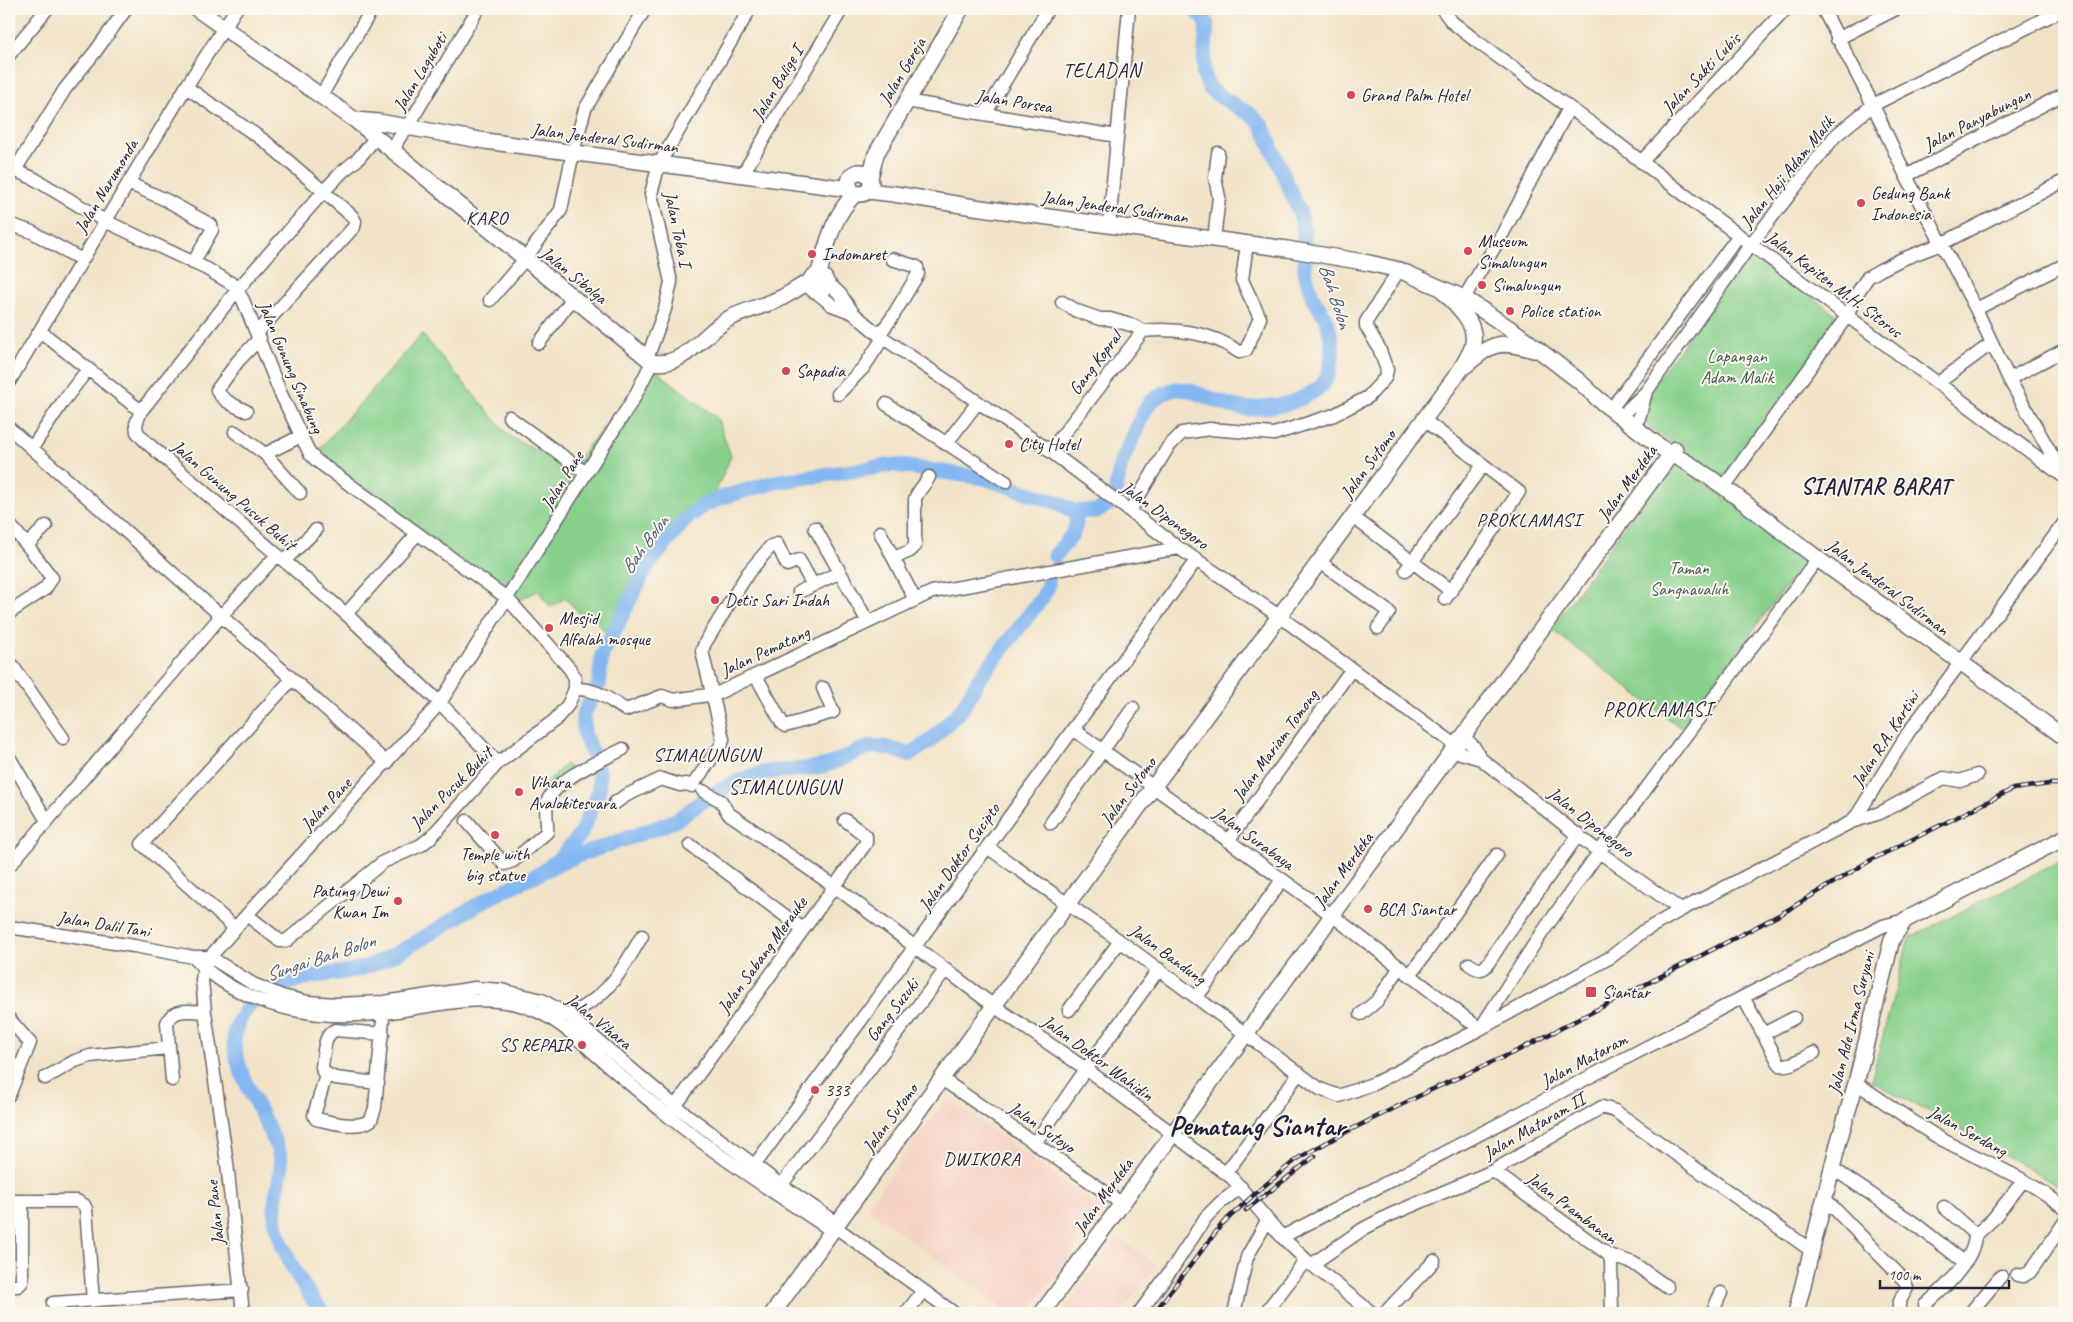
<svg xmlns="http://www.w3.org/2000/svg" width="2073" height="1322" font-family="Caveat,sans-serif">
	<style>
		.built { fill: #f6d1c5 }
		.green { fill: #87d08c; stroke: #547964 }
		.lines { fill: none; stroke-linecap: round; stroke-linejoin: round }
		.river { stroke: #84b7f1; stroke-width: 15 }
		.minor-casing { stroke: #6b666c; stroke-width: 15 }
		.major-casing { stroke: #6b666c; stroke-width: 18 }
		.minor { stroke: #fff; stroke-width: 12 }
		.major { stroke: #fff; stroke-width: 15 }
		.rail-casing { stroke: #22223b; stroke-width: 4.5 }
		.rail { stroke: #fbf7ec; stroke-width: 2.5; stroke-dasharray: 8; stroke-linecap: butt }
		.poi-dot { fill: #d1495b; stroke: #fbf7ec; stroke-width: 2 }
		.labels { text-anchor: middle; stroke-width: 4; stroke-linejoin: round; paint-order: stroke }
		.street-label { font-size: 18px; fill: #22223b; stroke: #fbf7ec }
		.poi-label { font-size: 18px; fill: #22223b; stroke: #fbf7ec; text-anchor: start }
		.park-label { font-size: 18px; fill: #405653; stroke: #fbf7ec }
		.neighbourhood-label { font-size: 19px; letter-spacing: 1px; fill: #22223b; stroke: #fbf7ec }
		.water-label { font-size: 19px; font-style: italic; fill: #44567b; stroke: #fbf7ec }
		.quarter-label { font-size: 20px; letter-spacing: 1px; fill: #22223b; stroke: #fbf7ec }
		.district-label { font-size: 22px; font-weight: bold; letter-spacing: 1px; fill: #22223b; stroke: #fbf7ec }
		.town-label { font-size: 28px; font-weight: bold; fill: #22223b; stroke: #fbf7ec }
	</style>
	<rect width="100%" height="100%" fill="#fbf7ec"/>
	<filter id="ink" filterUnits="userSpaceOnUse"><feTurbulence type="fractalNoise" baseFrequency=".02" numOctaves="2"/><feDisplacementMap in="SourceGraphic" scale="10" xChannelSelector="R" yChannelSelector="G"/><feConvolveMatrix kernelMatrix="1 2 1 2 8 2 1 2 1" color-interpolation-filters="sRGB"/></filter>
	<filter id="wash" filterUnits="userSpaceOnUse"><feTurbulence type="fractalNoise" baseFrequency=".0096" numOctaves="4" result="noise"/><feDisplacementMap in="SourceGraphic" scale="20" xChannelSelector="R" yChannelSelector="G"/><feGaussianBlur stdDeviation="1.12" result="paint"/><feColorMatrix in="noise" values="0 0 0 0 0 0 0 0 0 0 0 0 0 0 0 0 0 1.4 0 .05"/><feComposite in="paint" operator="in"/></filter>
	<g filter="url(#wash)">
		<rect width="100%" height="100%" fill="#f2e3c8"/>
		<path class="built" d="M947 1098 1103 1210 1028 1313H1011L866 1208Z
			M1118 1237 1157 1265 1121 1313H1062Z"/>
		<path class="green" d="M1751 252 1842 319 1723 480 1632 414Z
			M422 334 509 436 569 468 654 369 717 418 731 456 714 495 681 519 646 562 607 634 590 614H580L565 598 551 607 538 591 517 601 316 453Z
			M1672 460 1808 556 1681 728 1551 629Z
			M566 764 579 779 552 803 539 789Z
			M2064 859V1188L2046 1179 1945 1120 1871 1081 1909 938Z"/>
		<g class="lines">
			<path class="river" d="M1055 556C1065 542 1081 531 1075 512L1085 511
				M540 874 562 856 580 835 599 791V772L584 733 583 715 599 684 602 655 646 568 685 520 703 506 720 498 775 482 894 465 984 478 1058 503 1075 512 1097 511 1111 503 1116 488 1121 464 1143 414 1150 402 1162 394 1175 389 1188 390 1231 406 1248 409 1287 404 1304 397 1321 387 1328 375 1332 359V342L1327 321 1312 296 1305 272 1304 231 1300 213 1262 125 1251 115 1221 97 1210 89 1203 74 1207 24 1202 16 1194 9
				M323 1313C302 1287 272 1239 275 1204 276 1189 284 1171 280 1156 271 1122 222 1059 237 1025 240 1018 247 1007 253 1002 266 993 292 981 308 977 329 973 350 974 371 965 416 947 454 916 497 894 522 882 546 870 570 859 605 845 641 835 676 820 686 814 694 807 704 800 719 789 740 780 759 774 779 769 802 771 823 766 863 755 862 735 909 755L930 741 962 709 979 679 1042 598 1048 587V578"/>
		</g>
	</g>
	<g filter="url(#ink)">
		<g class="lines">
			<g class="minor-casing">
				<path id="minor" d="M1442 9 1452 22 1476 41 1595 126 1694 202 2064 477
					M1823 9 1873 105 1906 176 1976 309 2009 379 2062 473
					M1837 39 1896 9
					M9 55 47 9
					M186 87 266 142 352 216 355 221 354 227 257 333
					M321 96 372 9
					M906 101 1117 136
					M985 114 1048 9
					M376 137 358 159 342 172 324 191 238 289 141 411 136 424 137 432 146 442 346 614 440 703 498 763
					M397 154C393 142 401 136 408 126L478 9
					M1641 162 1786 9
					M9 168 33 178 105 221 207 269 234 285 243 300 280 392 310 454 317 461 507 598 570 669 575 678V689L568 705 555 720 498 763 430 838 421 845 383 862 286 941H280L247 915
					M15 170 65 89 95 52 126 9
					M742 175 842 9
					M1906 176 2064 94
					M128 183 166 200 211 225 212 230 193 263
					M9 224 32 232 82 260
					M1109 226 1129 9
					M1214 239 1219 197 1215 178 1218 153
					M825 280 840 294 853 313
					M815 291 832 305 853 313 879 335 1050 451 1179 548 1279 616 1457 746
					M1464 298 1503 233 1569 108
					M490 300 525 259 561 210 573 152 585 109 645 9
					M1062 302 1077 311 1100 319H1110L1134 326 1143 331
					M1976 309 2064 265
					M40 331 141 411
					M879 335 891 319 918 274 917 267 892 259
					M539 343 573 298
					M647 359 665 309 671 282 651 194 659 164 750 9
					M2009 379 2064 350
					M9 382 186 87 236 9
					M1938 383 1992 343
					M838 394 864 367 883 338
					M1617 401 1739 235
					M886 404 1006 482
					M1628 409 1646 392 1751 244 1835 136 1873 105 2064 9
					M246 411C236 406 222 401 217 390L238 361 260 338
					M509 417 586 473
					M1639 418 1646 392
					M1424 420 1519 492 1445 599
					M9 428 387 763
					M235 432 265 454 301 436
					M946 444 978 402
					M32 448 64 400 88 369
					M1050 451 1143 331C1175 328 1212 332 1239 352L1246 350 1260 318 1242 280 1247 244
					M265 454 300 493
					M1724 487 1847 316 1856 295 1868 277 1880 270 1900 260 1941 244 2064 181
					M1130 511 1168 447 1182 433 1210 429 1274 434 1334 415 1368 397 1385 378 1387 370 1379 348 1366 326V322L1399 270
					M1353 517 1451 591
					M9 524 27 545 46 526
					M815 528 868 622
					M880 532 915 600
					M894 558 910 551 915 546V499C918 490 925 485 929 477
					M284 561 316 530
					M1320 562 1389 612 1378 628
					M1406 570 1483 465
					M799 592 840 572
					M9 613 45 589 52 578 27 545
					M346 614 417 534
					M9 661 63 738
					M756 676 782 723 785 726 833 712 823 688
					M575 689C599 689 607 699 626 710L662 696 673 700 716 694 932 592 1179 548
					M1073 729 1333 916 1480 1029 1535 943 1599 852 1818 558
					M1464 737 1474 747 1481 759
					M1454 751 1481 759 1599 852 1681 910
					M9 757 47 821
					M703 791 721 801 728 813 834 886 994 1006 1086 1069 1232 1178 1282 1237 1306 1260 1372 1313
					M615 803 625 796 661 779 680 785 686 784 692 786 722 744 723 739 702 651 705 643 748 573 771 546 777 544 787 565 799 560 813 585
					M467 821 504 864 513 861 547 832C548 822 544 810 548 800 558 777 601 761 623 749
					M1851 822 1880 813 1944 778 1960 781 1977 775
					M1051 823 1133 708
					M1228 841 1351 670
					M690 845 803 929
					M987 847 1120 941 1320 1089 1339 1096 1375 1083 1480 1029 1611 957 1642 932 1681 910 1851 822 1858 814 1908 733 2064 523
					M9 866 221 616 277 555
					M9 927 134 946 193 957H210L253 984 282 996 308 1002 335 1004 384 1002 475 988 501 990 542 1000 569 1016 675 1106 781 1185 837 1223
					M235 928 142 844 292 679
					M198 962C247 1009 321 1021 385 1013 431 1007 474 993 520 1005 553 1014 576 1037 601 1059 623 1078 645 1097 667 1115 719 1157 776 1194 831 1230
					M1469 964C1476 969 1481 972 1487 965L1508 933 1579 834
					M1410 975 1497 855
					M1197 997 1282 880
					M1743 997 1780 1065C1791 1067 1805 1057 1814 1053
					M1069 1010 1120 941
					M1361 1014 1378 1000 1400 967
					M569 1016C577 1010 587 1005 595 999 616 983 629 958 642 936
					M9 1019 30 1043 9 1095
					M1763 1034 1794 1018
					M326 1075 314 1115 316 1119C332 1122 356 1130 371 1120L375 1108 384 1007
					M45 1078 75 1061 90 1056 168 1048
					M942 1079 1121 1203
					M172 1080 167 1023C173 1007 191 1011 205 1012
					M378 1083 335 1078 323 1072 322 1067C324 1055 323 1035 335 1030L383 1034
					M1856 1083C1885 1102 1913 1123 1943 1140 1984 1162 2029 1178 2064 1208
					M671 1112 866 843V836L845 820
					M1035 1143 1086 1069 1159 969
					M1832 1168 1914 1223 1964 1262
					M1493 1171 1609 1255 1611 1261 1612 1313
					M1226 1173 1299 1073
					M748 1174C899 970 1047 764 1197 559
					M776 1192 946 969
					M1825 1199 1905 1281 1907 1288C1903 1296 1895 1305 1901 1313
					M9 1201H77L84 1205 86 1209 93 1301
					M1944 1207 1970 1230 1978 1233 1993 1219 2023 1181
					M834 1226 954 1313
					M1282 1237 1743 997 1883 926 1905 920
					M1609 1255 1633 1263 1667 1287
					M1311 1265 1363 1229 1390 1215 1493 1171 1602 1107 1615 1111 1812 1251
					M2017 1275 2023 1276 2030 1272 2064 1223
					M9 1286H18L22 1282V1201
					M53 1303 242 1290
					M1925 1305C1944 1289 1976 1259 1975 1233
					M243 1313 227 1163 205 1012 202 980 204 967 210 957 252 909 440 703 634 398 652 362
					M906 1313 923 1291
					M1139 1313 1174 1266 1206 1217 1220 1203 1241 1187
					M1234 1313 1247 1257 1267 1221
					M1265 1313 1306 1260
					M1385 1313C1401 1295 1418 1279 1434 1261
					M1712 1313 1721 1293
					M1970 1313 2001 1276"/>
			</g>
			<g class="major-casing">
				<path id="major" d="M197 9 355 120 652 362C684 369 705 331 730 318 746 310 764 306 781 298 790 294 800 286 811 281
					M355 120 379 122 485 141 850 189
					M849 183a11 11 0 1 1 22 0a11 11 0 1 1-22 0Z
					M870 178 876 154 961 9
					M868 191 894 194 974 207 1287 249 1369 263 1399 270 1464 298 1518 334 1579 381 1598 399 1663 449 1691 465 1724 487 1826 565 2064 737
					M810 283a8 8 0 1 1 16 0a8 8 0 1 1-16 0Z
					M818 276C827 246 832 216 855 194
					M1465 366C1493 342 1498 340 1534 350
					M773 1313 1068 903 1459 372C1463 365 1469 356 1472 348 1479 324 1459 308 1444 292
					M1042 1313 1540 631 1675 449
					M1796 1313 1838 1144 1856 1083 1892 939 1905 920 2064 838"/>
			</g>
			<use href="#minor" class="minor"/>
			<use href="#major" class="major"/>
			<g class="rail-casing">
				<path id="rail" d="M1246 1210 1315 1156
					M1154 1313 1222 1224 1258 1191 1297 1159 1342 1134 1431 1090 1519 1050 1781 914 1871 860 2013 789 2049 784H2064"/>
			</g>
			<use href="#rail" class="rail"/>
		</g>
	</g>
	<g class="poi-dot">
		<circle cx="1351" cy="95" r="5"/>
		<circle cx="1861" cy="203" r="5"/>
		<circle cx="1468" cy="251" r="5"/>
		<circle cx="812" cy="254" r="5"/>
		<circle cx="1482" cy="285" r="5"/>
		<circle cx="1510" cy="311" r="5"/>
		<circle cx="786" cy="371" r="5"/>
		<circle cx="1009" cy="444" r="5"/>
		<circle cx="715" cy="600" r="5"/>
		<circle cx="549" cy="628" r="5"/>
		<circle cx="519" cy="792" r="5"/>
		<circle cx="495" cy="835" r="5"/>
		<circle cx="398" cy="901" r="5"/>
		<circle cx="1368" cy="909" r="5"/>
		<rect x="1585" y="986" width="12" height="12" rx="2.5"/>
		<circle cx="582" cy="1045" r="5"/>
		<circle cx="815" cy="1090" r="5"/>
	</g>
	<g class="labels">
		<g class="street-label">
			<text transform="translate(902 71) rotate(-59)" y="6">Jalan Gereja</text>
			<text transform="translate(420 72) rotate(-59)" y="6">Jalan Laguboti</text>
			<text transform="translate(1701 73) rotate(-46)" y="6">Jalan Sakti Lubis</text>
			<text transform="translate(777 83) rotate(-59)" y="6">Jalan Balige I</text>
			<text transform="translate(1014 101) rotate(9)" y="6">Jalan Porsea</text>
			<text transform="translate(1977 119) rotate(-27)" y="6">Jalan Panyabungan</text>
			<text transform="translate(605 138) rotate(7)" y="6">Jalan Jenderal Sudirman</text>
			<text transform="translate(1787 172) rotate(-51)" y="6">Jalan Haji Adam Malik</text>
			<text transform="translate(106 186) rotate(-59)" y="6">Jalan Narumonda</text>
			<text transform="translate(1115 207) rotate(8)" y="6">Jalan Jenderal Sudirman</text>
			<text transform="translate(678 229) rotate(78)" y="6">Jalan Toba I</text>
			<text transform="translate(574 275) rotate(39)" y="6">Jalan Sibolga</text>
			<text transform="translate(1834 284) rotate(37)" y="6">Jalan Kapiten M.H. Sitorus</text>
			<text transform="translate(1095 363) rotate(-53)" y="6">Gang Kopral</text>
			<text transform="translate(291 367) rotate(67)" y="6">Jalan Gunung Sinabung</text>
			<text transform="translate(1368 464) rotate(-54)" y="6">Jalan Sutomo</text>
			<text transform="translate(562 480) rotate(-58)" y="6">Jalan Pane</text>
			<text transform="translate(1627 483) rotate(-54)" y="6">Jalan Merdeka</text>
			<text transform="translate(234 495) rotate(41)" y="6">Jalan Gunung Pusuk Buhit</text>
			<text transform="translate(1165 515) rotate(36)" y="6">Jalan Diponegoro</text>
			<text transform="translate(1888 587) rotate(37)" y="6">Jalan Jenderal Sudirman</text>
			<text transform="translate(765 651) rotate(-25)" y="6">Jalan Pematang</text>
			<text transform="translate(1885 739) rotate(-57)" y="6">Jalan R.A. Kartini</text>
			<text transform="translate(1275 745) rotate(-54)" y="6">Jalan Mariam Tomong</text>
			<text transform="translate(451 788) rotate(-45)" y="6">Jalan Pusuk Buhit</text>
			<text transform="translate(1128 791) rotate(-53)" y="6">Jalan Sutomo</text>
			<text transform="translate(326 804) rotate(-47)" y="6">Jalan Pane</text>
			<text transform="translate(1591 822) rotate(38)" y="6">Jalan Diponegoro</text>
			<text transform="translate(1254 838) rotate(36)" y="6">Jalan Surabaya</text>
			<text transform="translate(959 857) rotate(-55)" y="6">Jalan Doktor Sucipto</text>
			<text transform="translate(1343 870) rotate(-54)" y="6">Jalan Merdeka</text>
			<text transform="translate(104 924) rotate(9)" y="6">Jalan Dalil Tani</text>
			<text transform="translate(1168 954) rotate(36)" y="6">Jalan Bandung</text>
			<text transform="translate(762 955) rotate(-54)" y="6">Jalan Sabang Merauke</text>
			<text transform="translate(892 1010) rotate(-52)" y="6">Gang Suzuki</text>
			<text transform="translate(599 1021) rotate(39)" y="6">Jalan Vihara</text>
			<text transform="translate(1851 1023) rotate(-76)" y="6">Jalan Ade Irma Suryani</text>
			<text transform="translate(1098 1058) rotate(36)" y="6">Jalan Doktor Wahidin</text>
			<text transform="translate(1584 1060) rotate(-28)" y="6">Jalan Mataram</text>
			<text transform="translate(890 1118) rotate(-54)" y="6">Jalan Sutomo</text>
			<text transform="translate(1534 1126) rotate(-30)" y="6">Jalan Mataram II</text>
			<text transform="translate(1042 1127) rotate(35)" y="6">Jalan Sutoyo</text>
			<text transform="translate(1968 1131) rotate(29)" y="6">Jalan Serdang</text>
			<text transform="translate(1103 1196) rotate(-54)" y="6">Jalan Merdeka</text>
			<text transform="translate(1572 1208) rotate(37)" y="6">Jalan Prambanan</text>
			<text transform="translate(215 1213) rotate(-96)" y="6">Jalan Pane</text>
		</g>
		<g class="poi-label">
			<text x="1361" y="101">Grand Palm Hotel</text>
			<text x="1871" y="199">Gedung Bank<tspan x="1871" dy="21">Indonesia</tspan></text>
			<text x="1478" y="247">Museum<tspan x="1478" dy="21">Simalungun</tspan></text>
			<text x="822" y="260">Indomaret</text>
			<text x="1492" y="291">Simalungun</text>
			<text x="1520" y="317">Police station</text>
			<text x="796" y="377">Sapadia</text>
			<text x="1019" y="450">City Hotel</text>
			<text x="725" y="606">Detis Sari Indah</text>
			<text x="559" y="624">Mesjid<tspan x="559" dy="21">Alfalah mosque</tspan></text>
			<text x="529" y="788">Vihara<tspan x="529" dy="21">Avalokitesvara</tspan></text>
			<text x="495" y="860" text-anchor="middle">Temple with<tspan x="495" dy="21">big statue</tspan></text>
			<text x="388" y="897" text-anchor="end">Patung Dewi<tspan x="388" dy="21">Kwan Im</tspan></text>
			<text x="1378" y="915">BCA Siantar</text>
			<text x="1602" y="998">Siantar</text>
			<text x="572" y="1051" text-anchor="end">SS REPAIR</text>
			<text x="825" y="1096">333</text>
		</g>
		<g class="park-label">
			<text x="1737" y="362">Lapangan<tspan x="1737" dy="21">Adam Malik</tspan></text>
			<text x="1689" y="574">Taman<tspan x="1689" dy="21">Sangnaualuh</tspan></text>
		</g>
		<g class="neighbourhood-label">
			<text x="487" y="224">KARO</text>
			<text x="1529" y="526">PROKLAMASI</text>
			<text x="707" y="761">SIMALUNGUN</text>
			<text x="982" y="1165">DWIKORA</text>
		</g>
		<g class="water-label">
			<text transform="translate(1336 296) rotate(72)" y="7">Bah Bolon</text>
			<text transform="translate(644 544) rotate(-54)" y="7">Bah Bolon</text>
			<text transform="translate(320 957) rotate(-18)" y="7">Sungai Bah Bolon</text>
		</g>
		<g class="quarter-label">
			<text x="1102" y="77">TELADAN</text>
			<text x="1658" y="716">PROKLAMASI</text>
			<text x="785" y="794">SIMALUNGUN</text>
		</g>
		<g class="district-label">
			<text x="1876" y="494">SIANTAR BARAT</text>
		</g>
		<g class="town-label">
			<text x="1257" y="1135">Pematang Siantar</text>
		</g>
	</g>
	<rect width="2073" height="1322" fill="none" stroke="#fbf7ec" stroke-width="30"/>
	<path d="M1880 1280v8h129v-8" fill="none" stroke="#22223b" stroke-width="2.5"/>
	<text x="1888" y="1280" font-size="15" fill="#22223b" stroke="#fbf7ec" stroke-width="4" paint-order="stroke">100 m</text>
</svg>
